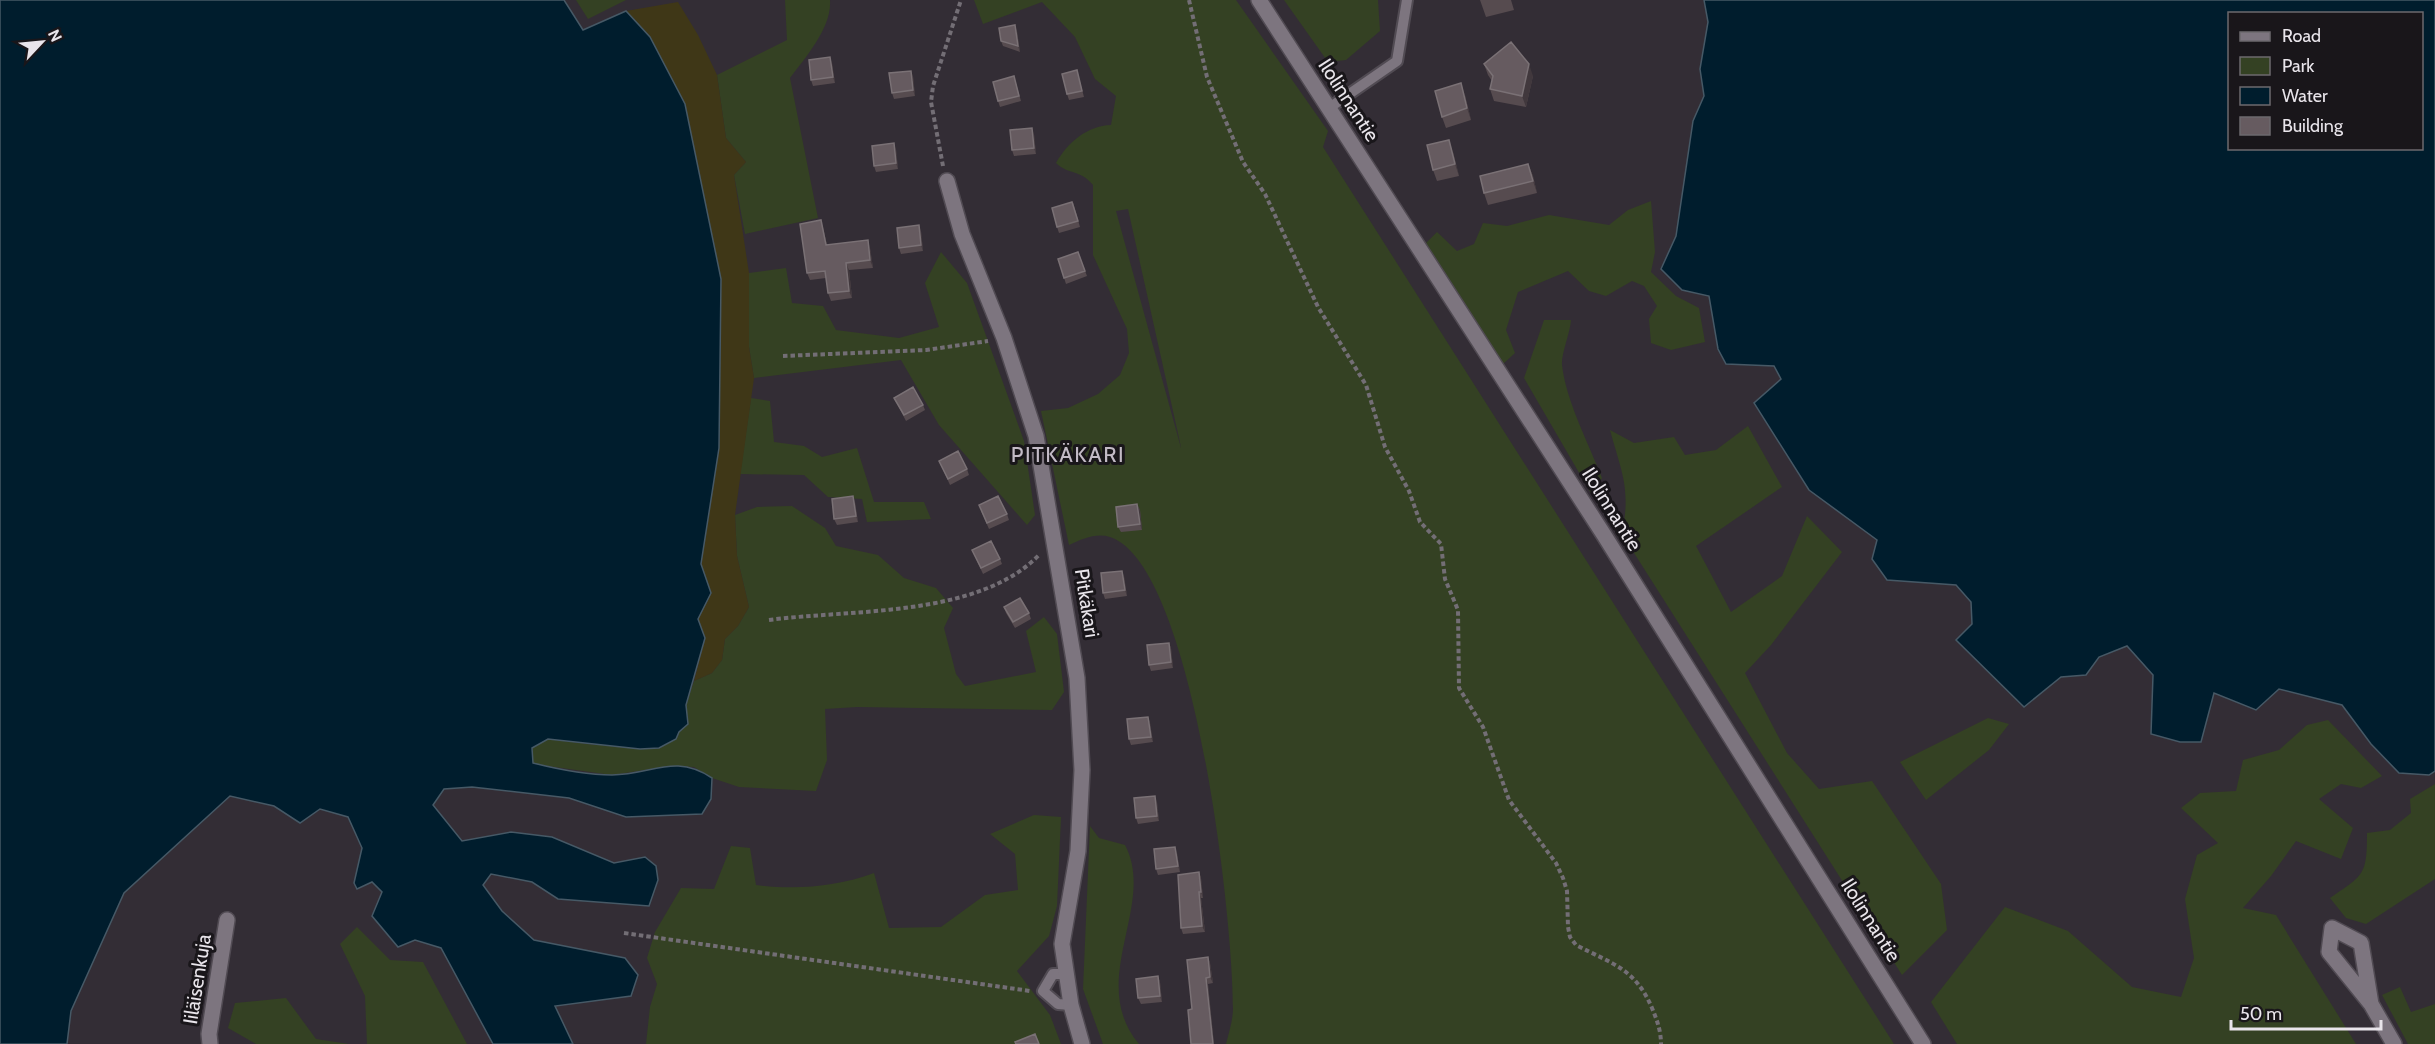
<svg xmlns="http://www.w3.org/2000/svg" width="2435" height="1044" font-family="Cabin,sans-serif">
	<style>
		.green { fill: #344123; fill-rule: evenodd }
		.sand { fill: #3f3717 }
		.water { fill: #001d2d; stroke: #465966; stroke-width: 1.5; fill-rule: evenodd }
		.lines { fill: none; stroke-linecap: round; stroke-linejoin: round }
		.service-casing { stroke: #514b53; stroke-width: 14 }
		.minor-casing { stroke: #514b53; stroke-width: 18 }
		.path { stroke: #736e75; stroke-width: 4; stroke-dasharray: 4.5 3; stroke-linecap: butt }
		.service { stroke: #7d757f; stroke-width: 10 }
		.minor { stroke: #7d757f; stroke-width: 15 }
		.wall { fill: #564b4f }
		.shaded-wall { fill: #41383d }
		.building { fill: #665b60; stroke: #7a7175; stroke-width: 1.5 }
		.labels { text-anchor: middle; stroke-width: 6; stroke-linejoin: round; paint-order: stroke }
		.street-label { font-size: 20px; fill: #e9e5eb; stroke: #19161a }
		.quarter-label { font-size: 22px; letter-spacing: 1.5px; fill: #c3bbc6; stroke: #19161a }
	</style>
	<rect width="100%" height="100%" fill="#332d35"/>
	<path class="green" d="M576 0H626L588 19Z
		M785 0H830C832 27 806 57 790 78L818 218 745 234 734 175 746 162 726 138 717 75 787 40Z
		M974 0H1236L1328 131 1323 147 1894 1044H1226C1229 1032 1233 1020 1233 1008 1233 917 1196 592 1120 542 1103 530 1086 537 1069 545L1041 411 1068 408 1098 394 1120 375 1129 353 1127 329 1093 255V185C1080 169 1068 175 1056 163 1068 142 1087 126 1111 125L1116 96 1095 79 1075 37 1042 2 983 24ZM1128 209 1181 447V448L1116 211Z
		M1284 0H1378L1380 31 1346 60 1328 62Z
		M1651 201 1655 252 1651 272 1676 296 1699 308 1705 342 1671 350 1651 343 1649 319 1657 306 1644 286 1632 281 1606 296 1589 291 1568 271 1518 292 1506 330 1515 353 1503 364 1426 243 1437 232 1457 251 1474 244 1483 223 1507 226 1549 215 1609 225 1628 210Z
		M941 252 967 283 1024 441 1035 515 1027 525 939 425 901 360 754 378 749 347V273L786 268 792 303 823 306 836 330 899 338 939 327 925 283Z
		M1544 320H1571C1570 334 1561 354 1562 365 1566 401 1589 444 1602 478L1592 495 1524 378Z
		M751 398 770 401 774 442 804 446 822 457 857 448 874 502H924L931 519 867 522 862 499 828 497 804 475 740 474Z
		M1748 426 1782 487 1696 546 1731 612 1782 576 1807 516 1842 552 1771 645 1745 673 1787 753 1819 789 1872 781 1941 884 1947 930 1902 975 1622 534C1631 488 1622 474 1610 430L1634 443 1674 437 1685 455 1716 450Z
		M792 506 825 528 836 546 878 555 904 578 936 588 953 608 944 628 956 674 965 686 1036 672 1026 631 1044 617 1057 634 1064 692 1052 710 857 707 825 709 827 760 816 791 739 787 712 778 694 767 671 766 612 775 533 764 532 748 547 739 596 745 676 739 679 732 688 724 686 705 694 681 712 673 722 660 725 639 738 626 749 607 737 556 735 515 757 507Z
		M1988 718 2009 724 1989 750 1926 800 1900 762Z
		M2328 720 2382 776 2361 788 2341 784 2319 799 2353 828 2341 859 2296 841 2271 876 2243 908 2276 915 2356 1044H1957L1931 1002 2005 907 2068 931 2132 987 2181 997 2194 958 2185 899 2197 855 2218 843 2181 808 2200 793 2236 791 2243 760 2279 750 2307 725Z
		M2435 784V879L2366 924 2346 918 2330 898C2364 875 2367 875 2367 833L2390 830 2411 813 2410 799Z
		M1034 815 1061 817 1057 906 1049 936 1017 971 1050 1015 1061 1044H646L650 1007 657 984 647 958 655 932 681 888 714 889 731 846 750 848 756 885C796 890 836 887 874 873L889 928 941 927 985 895 1018 890 1015 854 990 834Z
		M1090 826 1099 838 1125 845C1157 905 1086 981 1139 1044H1103L1083 989Z
		M357 927 390 960 423 962 467 1044H367L365 996 340 944Z
		M2400 987 2411 1012 2435 1004V1044H2408L2382 995Z
		M286 998 316 1039 349 1044H256L228 1028 235 1003Z"/>
	<path class="sand" d="M678 2 698 35 717 75 726 138 746 162 734 175 749 273V347L754 378 735 515 737 556 749 607 738 626 725 639 722 660 712 673 694 681 705 638 698 619 711 593 701 564 719 448 721 279 650 37 626 11Z"/>
	<path class="water" d="M0 0H564L583 30 626 11 650 37 685 104 721 279 719 448 701 564 711 593 698 619 705 638 686 705 688 724 679 732 676 739 659 748 640 749 548 739 532 748 533 763C557 769 587 775 612 775 652 775 674 753 712 778L711 799 702 814 626 817 569 798 472 787 444 789 433 805 462 841 511 832 552 837 614 863 645 857 656 866 658 880 649 906 558 899 532 882 491 874 483 885 502 911 534 940 625 958 638 975 631 996 555 1006 573 1044H493L441 948 415 940 398 947 372 916 382 892 372 882 357 889 354 883 362 848 348 817 320 809 300 823 274 806 230 796 124 893 71 1011 67 1044H0Z
		M1704 0H2435V771L2429 775 2399 773 2371 744 2342 705 2279 689 2256 710 2214 693 2201 742H2180L2151 734 2153 675 2127 646 2099 657 2086 675 2061 677 2024 707 1956 640 1972 624 1971 602 1956 585 1887 580 1872 559 1877 540 1809 490 1754 403 1781 379 1774 366 1726 364 1718 349 1709 296 1682 290 1661 269 1676 236 1693 121 1704 96 1700 69 1708 22ZM2230 14H2422V148H2230Z"/>
	<g class="lines">
		<g class="service-casing">
			<path id="service" d="M1329 108 1397 61 1407 0
				M1066 974H1053L1043 991 1058 1004 1071 1005"/>
		</g>
		<g class="minor-casing">
			<path id="minor" d="M1259 0 1604 535 1923 1044
				M947 181 962 234 1004 338 1036 436 1077 678 1082 770 1078 851 1062 944 1071 1005 1082 1044
				M2371 1004 2361 943 2332 928 2329 952 2371 1004 2394 1044
				M210 1044 209 1034 227 920"/>
		</g>
		<path class="path" d="M1189 0 1207 77 1243 162 1265 194 1318 307 1366 385 1385 447 1409 491 1420 522 1441 544 1445 579 1458 610 1459 688 1483 727 1509 800 1556 863 1563 878 1567 891 1568 927 1570 937 1576 945C1612 964 1635 968 1652 1008 1657 1020 1661 1031 1661 1044
			M943 166 931 102 933 86 961 0
			M783 356 926 350 988 341
			M769 620C851 609 979 618 1040 554
			M624 933 1030 991"/>
		<use href="#service" class="service"/>
		<use href="#minor" class="minor"/>
	</g>
	<path class="wall" d="M1480 0H1511L1514 10 1486 17Z
		M1017 31 1020 52 1003 46 1001 41Z
		M832 63 835 83 813 86 811 80Z
		M1484 64 1533 76 1526 107 1494 101 1490 89 1492 81 1488 75Z
		M1077 70 1084 97 1069 100 1067 94Z
		M913 76 915 96 894 99 892 93Z
		M1014 76 1021 101 1000 107 998 101Z
		M1465 95 1471 120 1446 128 1442 117Z
		M1034 134 1036 154 1014 156 1012 150Z
		M896 149 898 169 876 172 874 166Z
		M1453 152 1459 176 1437 181 1433 170Z
		M1528 164 1533 176 1537 193 1488 205 1484 193Z
		M1073 202 1080 227 1059 233 1057 227Z
		M821 220 827 245 870 248 873 268 849 270 852 298 831 301 828 293 826 278 810 280 807 273Z
		M921 231 923 251 901 254 899 248Z
		M1078 252 1087 276 1066 284 1058 259Z
		M894 398 923 405 925 410 906 421Z
		M939 461 967 469 969 475 950 485Z
		M855 502 858 522 837 525 834 519Z
		M1137 504 1140 510 1142 530 1121 532 1118 527Z
		M981 511 1007 514 1009 520 989 529Z
		M972 550 1000 559 1002 564 983 574Z
		M1124 576 1127 596 1105 599 1103 593Z
		M1004 607 1029 613 1031 619 1015 628 1006 613Z
		M1169 643 1171 648 1173 668 1151 671 1149 665Z
		M1148 717 1150 723 1153 742 1131 745 1129 739Z
		M1157 802 1159 821 1138 824 1136 818Z
		M1177 853 1180 872 1158 875 1156 869Z
		M1199 872 1201 878 1203 898H1201L1205 932 1183 934 1181 928Z
		M1208 957 1210 963 1213 983 1208 984 1214 1044 1192 1009Z
		M1158 976 1160 982 1162 1002 1141 1004 1138 998Z"/>
	<path class="shaded-wall" d="M1015 25 1017 31 1020 52 1018 46Z
		M830 57 832 63 835 83 833 77Z
		M1529 64 1533 76 1526 107 1522 96Z
		M911 71 913 76 915 96 913 90Z
		M1461 83 1465 95 1471 120 1467 108Z
		M1032 128 1034 134 1036 154 1034 148Z
		M1449 140 1453 152 1459 176 1455 164Z
		M894 143 896 149 898 169 896 163Z
		M1528 164 1533 176 1537 193 1533 181Z
		M821 220 823 227 829 253 826 245Z
		M919 225 921 231 923 251 921 245Z
		M868 240 870 248 873 268 870 260Z
		M846 263 849 270 852 298 849 291Z
		M853 496 855 502 858 522 856 516Z
		M1137 504 1140 510 1142 530 1140 524Z
		M1122 571 1124 576 1127 596 1125 590Z
		M1169 643 1171 648 1173 668 1171 662Z
		M1148 717 1150 723 1153 742 1151 737Z
		M1155 796 1157 802 1159 821 1157 816Z
		M1175 847 1177 853 1180 872 1178 866Z
		M1199 872 1201 878 1203 898 1201 892Z
		M1199 892 1201 898 1205 932 1202 926Z
		M1208 957 1210 963 1213 983 1210 977Z
		M1158 976 1160 982 1162 1002 1160 996Z
		M1206 978 1208 984 1214 1044H1213Z"/>
	<path class="building" d="M1015 25 1018 46 1001 41 999 28Z
		M1511 42 1529 64 1522 96 1490 89 1493 76 1484 64Z
		M830 57 833 77 811 80 809 60Z
		M1077 70 1082 91 1067 94 1062 74Z
		M911 71 913 90 892 93 889 73Z
		M1014 76 1019 96 998 101 993 82Z
		M1461 83 1467 108 1442 117 1435 91Z
		M1032 128 1034 148 1012 150 1010 130Z
		M1449 140 1455 164 1433 170 1427 145Z
		M894 143 896 163 874 166 872 146Z
		M1528 164 1533 181 1484 193 1480 176Z
		M1072 202 1078 221 1057 227 1052 208Z
		M821 220 826 245 868 240 870 260 846 263 849 291 828 293 825 271 807 273 800 224Z
		M919 225 921 245 899 248 897 228Z
		M1078 252 1085 271 1064 278 1058 259Z
		M913 387 923 405 904 415 894 398Z
		M958 451 967 469 948 479 939 461Z
		M853 496 856 516 834 519 832 499Z
		M998 496 1007 514 987 523 979 505Z
		M1137 504 1140 524 1118 527 1116 507Z
		M991 541 1000 559 981 568 972 550Z
		M1122 571 1125 590 1103 593 1101 573Z
		M1020 598 1029 613 1013 622 1004 607Z
		M1169 643 1171 662 1149 665 1147 645Z
		M1148 717 1151 737 1129 739 1127 719Z
		M1155 796 1157 816 1136 818 1134 798Z
		M1175 847 1178 866 1156 869 1154 849Z
		M1199 872 1201 892H1199L1202 926 1181 928 1178 875Z
		M1208 957 1210 977 1206 978 1213 1044H1191L1188 1010 1192 1009 1187 960Z
		M1158 976 1160 996 1138 998 1136 979Z
		M1035 1034 1039 1044H1016L1015 1042Z"/>
	<g class="labels">
		<g class="street-label">
			<text transform="translate(1349 100) rotate(57)" y="7">Ilolinnantie</text>
			<text transform="translate(1612 509) rotate(58)" y="7">Ilolinnantie</text>
			<text transform="translate(1087 603) rotate(81)" y="7">Pitkäkari</text>
			<text transform="translate(1871 920) rotate(58)" y="7">Ilolinnantie</text>
			<text transform="translate(197 979) rotate(-81)" y="7">Iiläisenkuja</text>
		</g>
		<g class="quarter-label">
			<text x="1068" y="462">PITKÄKARI</text>
		</g>
	</g>
	<rect x="2228" y="12" width="195" height="138" fill="#19161a" stroke="#6c696e" stroke-width="1.5"/>
	<rect x="2240" y="32" width="30" height="9" fill="#7d757f" stroke="#6c696e" stroke-width="1.5"/>
	<text x="2282" y="42" font-size="18" fill="#e9e5eb">Road</text>
	<rect x="2240" y="57" width="30" height="18" fill="#344123" stroke="#6c696e" stroke-width="1.5"/>
	<text x="2282" y="72" font-size="18" fill="#e9e5eb">Park</text>
	<rect x="2240" y="87" width="30" height="18" fill="#001d2d" stroke="#6c696e" stroke-width="1.5"/>
	<text x="2282" y="102" font-size="18" fill="#e9e5eb">Water</text>
	<rect x="2240" y="117" width="30" height="18" fill="#665b60" stroke="#6c696e" stroke-width="1.5"/>
	<text x="2282" y="132" font-size="18" fill="#e9e5eb">Building</text>
	<g transform="translate(42 42) rotate(64)" stroke="#19161a" stroke-width="4.5" paint-order="stroke">
	<path d="M0-4.5L10 22L0 15L-10 22Z" fill="#e9e5eb"/>
	<text y="-9" font-size="16" font-weight="bold" text-anchor="middle" fill="#e9e5eb">N</text>
	</g>
	<path d="M2231 1020v9h150v-9" fill="none" stroke="#e9e5eb" stroke-width="3"/>
	<text x="2240" y="1020" font-size="18" fill="#e9e5eb" stroke="#19161a" stroke-width="4.5" paint-order="stroke">50 m</text>
</svg>
